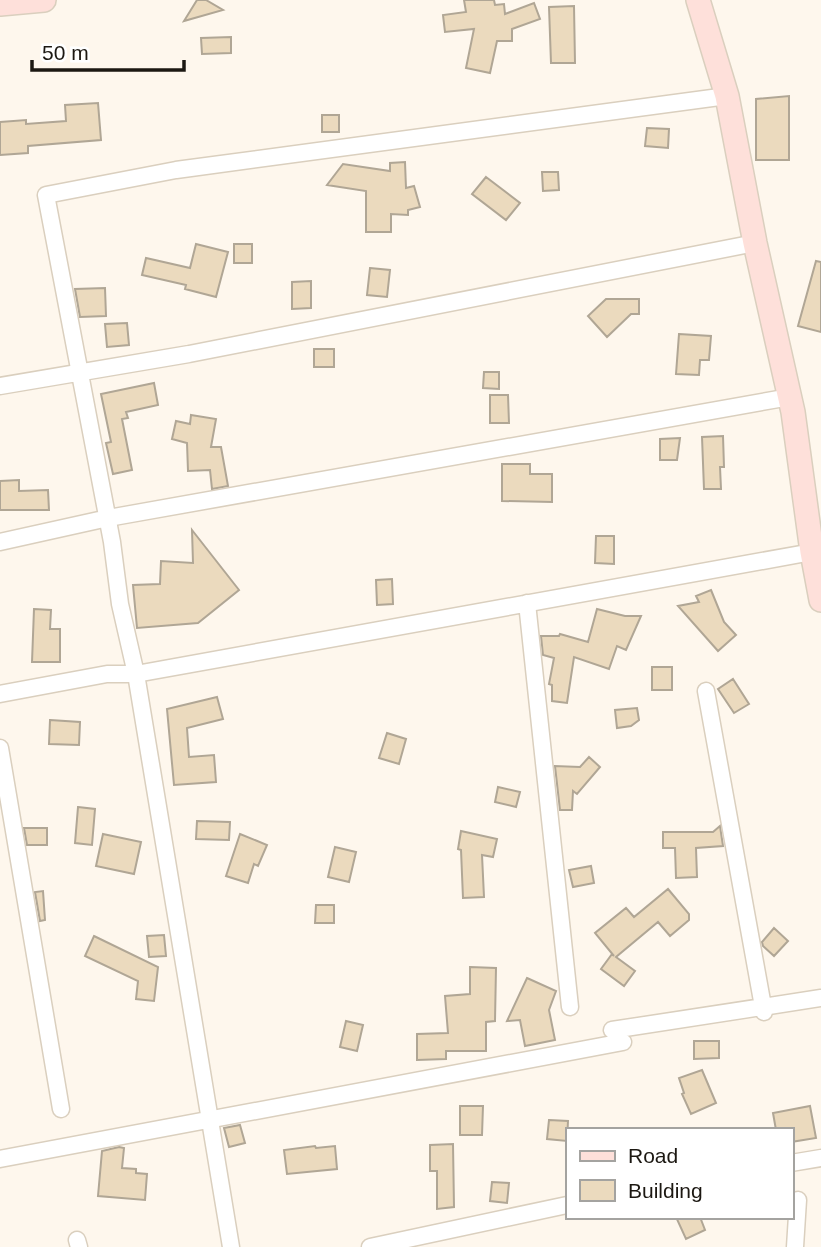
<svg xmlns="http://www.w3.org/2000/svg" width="821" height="1247" font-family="Arial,sans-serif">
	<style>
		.building { fill: #ebdabe; stroke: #b0a695; stroke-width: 2 }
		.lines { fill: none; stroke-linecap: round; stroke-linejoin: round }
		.street-casing { stroke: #dacfbe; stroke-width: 19 }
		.secondary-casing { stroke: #dacfbe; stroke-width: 26 }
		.street { stroke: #fff; stroke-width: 16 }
		.secondary { stroke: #fee0da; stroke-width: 23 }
	</style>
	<rect width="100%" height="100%" fill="#fef7ed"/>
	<path class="building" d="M197 0H206L223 10 184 21Z
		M464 0H494L495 5 504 4 505 14 534 3 540 19 512 29V41H497L490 73 466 68 474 29 445 32 443 15 466 12Z
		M574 6 575 63H551L549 7Z
		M231 37V53L202 54 201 38Z
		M789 96V160H756V99Z
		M98 103 101 140 28 146V153L0 155V122L26 120V124L66 121 65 105Z
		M322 115H339V132H322Z
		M647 128 669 129 668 148 645 146Z
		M405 162 406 188 414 186 420 207 408 210V215L391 214V232H366V191L327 185 343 164 390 171V163Z
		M542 172H558L559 190 543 191Z
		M486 177 520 203 506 220 472 194Z
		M196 244 228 252 216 297 185 289 186 285 142 275 146 258 190 268Z
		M234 244H252V263H234Z
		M816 261 821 262V332L798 326Z
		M370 268 390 270 387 297 367 295Z
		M311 281V308L292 309V282Z
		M105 288 106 316 80 317 75 289Z
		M606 299H639V314H631L607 337 588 316Z
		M127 323 129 345 107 347 105 324Z
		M679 334 711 336 709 360H700L699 375 676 374Z
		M314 349H334V367H314Z
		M484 372H499V389L483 388Z
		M154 383 158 405 126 412 128 418 122 419 132 470 113 474 106 443 111 442 101 394Z
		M490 395H508L509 423H490Z
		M191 415 216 419 211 447H221L228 486 212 489 210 470 188 471 187 443 172 439 176 421 190 424Z
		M723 436 724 467H720L721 489H704L702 437Z
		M680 438 677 460H660V439Z
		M502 464H530V474H552V502L502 501Z
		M19 480V491L48 490 49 510H0V481Z
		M192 530 239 590 198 623 137 628 133 585 160 584 161 561 193 563Z
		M596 536H614V564L595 563Z
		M392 579 393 604 377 605 376 580Z
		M711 590 724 622 736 635 718 651 678 606 699 602 696 596Z
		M34 609 51 610 50 629H60V662H32Z
		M597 609 625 616H641L626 650 617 646 609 669 574 657 567 703 552 701V685L549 684 554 658 543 655 541 636H559L560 634 588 642Z
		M652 667H672V690H652Z
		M733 679 749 704 734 713 718 689Z
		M217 697 223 719 187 728 189 757 214 755 216 782 174 785 167 709Z
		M637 708 639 720 631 726 617 728 615 710Z
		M50 720 80 722 79 745 49 744Z
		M387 733 406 739 399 764 379 758Z
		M589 757 600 767 577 794 573 791 572 810H560L555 766 580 767Z
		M498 787 520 792 516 807 495 802Z
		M78 807 95 809 92 845 75 843Z
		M197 821 230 822 229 840 196 839Z
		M720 826 723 846 696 848 697 877 676 878 675 848H663V832H713Z
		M24 828H47V845H27Z
		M461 831 497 839 493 857 482 855 484 897 463 898 461 850 458 849Z
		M103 834 141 842 134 874 96 866Z
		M240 834 267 845 258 866 254 864 248 883 226 876Z
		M335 847 356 852 349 882 328 877Z
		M591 866 594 883 573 887 569 870Z
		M668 889 689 914V920L670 936 658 922 616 957 635 971 624 986 601 969 612 954 614 956 595 933 626 908 634 917Z
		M43 891 45 920 40 921 35 892Z
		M316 905H334V923H315Z
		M774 928 788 941 774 956 763 946 762 942Z
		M164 935 166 956 149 957 147 936Z
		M94 936 158 967 154 1001 136 999 138 981 85 956Z
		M470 967 496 968 495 1021 486 1022V1051H446V1059L417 1060V1034L448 1033 445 996 470 994Z
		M527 978 556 991 549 1010 555 1040 525 1046 520 1020 507 1021Z
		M346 1021 363 1025 357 1051 340 1047Z
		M694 1041H719V1058L694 1059Z
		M702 1070 716 1103 691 1114 682 1094 684 1093 679 1078Z
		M460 1106H483L482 1135H460Z
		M810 1106 816 1138 791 1142V1130H776L773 1113Z
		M549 1120 568 1121 567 1141 547 1139Z
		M240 1125 245 1143 229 1147 224 1128Z
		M453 1144 454 1207 437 1209V1171H430V1145Z
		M315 1146 316 1148 335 1146 337 1169 287 1174 284 1150Z
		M119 1147 124 1148 122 1168 136 1169V1173L147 1174 145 1200 98 1196 102 1151Z
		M492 1182 509 1183 507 1203 490 1201Z
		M676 1217H700L705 1230 686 1239Z"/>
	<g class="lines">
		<g class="street-casing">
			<path id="street" d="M0 386 189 354 755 243
				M0 542 108 518 790 397
				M527 603 570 1007
				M706 691 764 1012
				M0 694 107 674H136L812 552
				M0 748 61 1109
				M612 1030 821 998
				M0 1159 623 1042
				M791 1163 821 1158
				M77 1240 79 1247
				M231 1247 136 674 120 604 112 542 46 195 176 170 727 96
				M370 1247 567 1205
				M795 1247 798 1200"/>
		</g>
		<g class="secondary-casing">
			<path id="secondary" d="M698 0 727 96 755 243 793 412 812 552 821 600
				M0 4 44 0"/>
		</g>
		<use href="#street" class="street"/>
		<use href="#secondary" class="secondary"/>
	</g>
	<rect x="566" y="1128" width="228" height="91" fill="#ffffff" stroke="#a4a3a0" stroke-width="2"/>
	<rect x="580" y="1151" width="35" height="10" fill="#fee0da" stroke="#a4a3a0" stroke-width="2"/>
	<text x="628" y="1163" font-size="21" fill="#1c1812">Road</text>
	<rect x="580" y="1180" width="35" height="21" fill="#ebdabe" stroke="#a4a3a0" stroke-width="2"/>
	<text x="628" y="1198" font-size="21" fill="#1c1812">Building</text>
	<path d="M32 60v10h152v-10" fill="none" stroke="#1c1812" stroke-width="3.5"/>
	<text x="42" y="60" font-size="21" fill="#1c1812" stroke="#ffffff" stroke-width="5" paint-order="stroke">50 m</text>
</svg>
